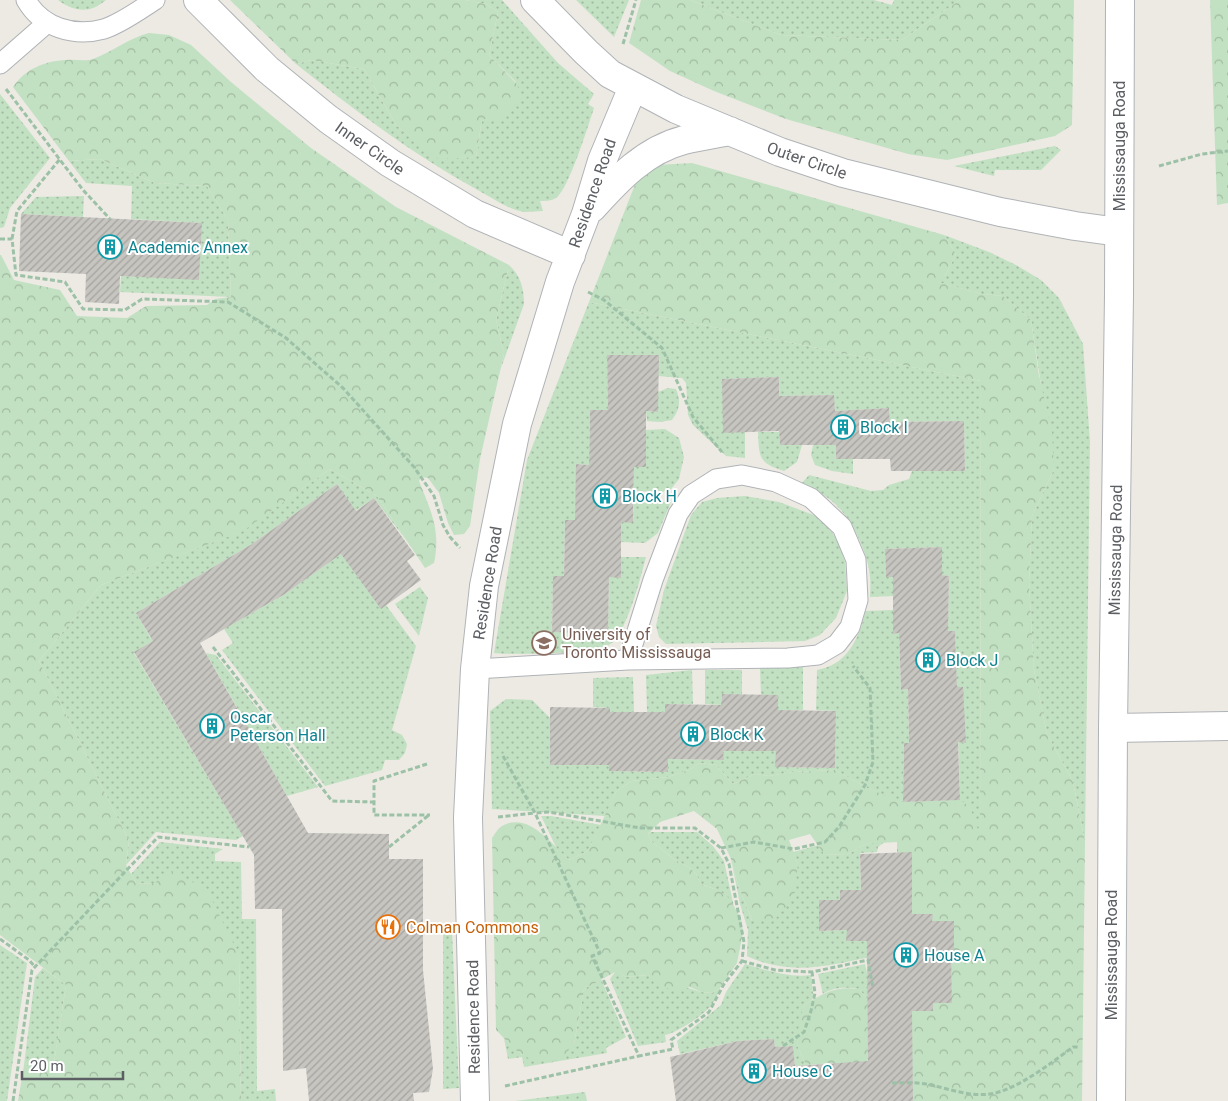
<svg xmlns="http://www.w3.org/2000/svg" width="1228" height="1101" font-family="Roboto,sans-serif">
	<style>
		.grass { fill: url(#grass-dots) }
		.forest { fill: url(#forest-crowns) }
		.building { fill: url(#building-hatch) }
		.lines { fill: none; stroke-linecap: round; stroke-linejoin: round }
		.service-casing { stroke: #b0b3b7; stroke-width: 21 }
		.minor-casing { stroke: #b0b3b7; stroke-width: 30 }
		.secondary-casing { stroke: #afb2b6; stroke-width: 30 }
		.path { stroke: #9cc1a7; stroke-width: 3; stroke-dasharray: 5 2.5; stroke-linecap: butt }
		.service { stroke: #fff; stroke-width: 19 }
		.minor { stroke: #fff; stroke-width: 28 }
		.secondary { stroke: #fff; stroke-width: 28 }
		.labels { text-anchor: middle; stroke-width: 4; stroke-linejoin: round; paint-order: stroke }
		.street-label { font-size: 16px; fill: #5b5e62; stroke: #fff }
		.culture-label { font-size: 16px; fill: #0d838f; stroke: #fff; text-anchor: start }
		.education-label { font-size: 16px; fill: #785e54; stroke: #fff; text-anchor: start }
		.food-label { font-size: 16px; fill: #c56008; stroke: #fff; text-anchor: start }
	</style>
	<defs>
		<pattern id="grass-dots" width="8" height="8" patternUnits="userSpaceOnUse" patternTransform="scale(1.25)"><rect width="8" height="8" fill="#c2e1c2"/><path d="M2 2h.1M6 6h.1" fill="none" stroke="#a1baa1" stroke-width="1.8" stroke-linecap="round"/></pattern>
		<pattern id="forest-crowns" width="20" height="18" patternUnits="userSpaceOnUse" patternTransform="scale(1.25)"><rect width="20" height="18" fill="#c2e1c2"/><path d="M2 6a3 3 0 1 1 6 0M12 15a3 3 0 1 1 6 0" fill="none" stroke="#a1baa1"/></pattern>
		<pattern id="building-hatch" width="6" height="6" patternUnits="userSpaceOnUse" patternTransform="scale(1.25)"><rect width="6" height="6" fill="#c7c5c0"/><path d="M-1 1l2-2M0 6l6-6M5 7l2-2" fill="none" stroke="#a5a39f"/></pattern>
	</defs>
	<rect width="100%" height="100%" fill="#eceae3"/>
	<path class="grass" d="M58 0H106C90 14 74 12 58 0Z
		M465 0H502L558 63 594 94 588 104 594 108C588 126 569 189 556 198 551 201 545 201 540 201L543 211C537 211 530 212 524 212 507 209 491 197 476 189 412 154 353 109 296 64L311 60 364 69 396 125 438 158 476 157 482 119 516 82 489 55 498 12 486 4Z
		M576 0H629L614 37Z
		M690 0H874L892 5 894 0H960L902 40 781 35Z
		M0 94 50 158 10 208 4 227 0 228Z
		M1055 146 1061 150 1041 170H995L994 176 954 166Z
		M100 159 155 183 207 186 228 220 231 297 120 292 121 276 199 279 201 223 131 219 132 186 86 183 69 161Z
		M84 196 83 217 21 214 36 197Z
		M944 235 989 252 1016 265 1041 280 1059 298 1083 344 1090 442 1085 842 1073 782 1047 734 1034 670 1029 582 1032 516 1054 469 1031 320 1003 296 982 294 937 282 946 274 956 254Z
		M509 265C521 276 524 289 524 304L501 368 504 354 496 320Z
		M589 302 981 381 980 837 869 789 835 770 793 772 769 776 755 774 733 784 716 765 699 763 689 770 668 777 631 781 616 792 605 816 492 809 490 711 506 699 532 700 550 718V765H609L610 771 667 772 668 759 723 760V751H776V767L835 768 836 711 816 710 817 670C822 669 828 667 832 665 851 656 862 630 865 611L893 610 894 634 899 633 901 690 908 689 909 743H904L903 802 960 800 955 632 948 631 949 576 942 575V547L885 549 886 577H893V596L870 597C870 591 871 584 870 577 869 556 853 522 838 507 828 496 815 490 802 483L809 475 871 491 883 490 889 485 909 479 912 471H965L964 421 890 422 889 408 835 411 833 395 779 396 778 377 723 379V432H745V458L726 456 693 425 688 415 686 383 682 378 658 376 607 355 608 410H590L589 465 577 464 575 520H565L564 576H553L552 632 608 634 609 577H621V557H646C641 576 626 636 609 645 595 654 514 655 494 653L527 460Z
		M668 388 676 389C681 401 680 409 672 420L660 422 647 421 646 411 658 412V392Z
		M665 429 679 438 684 457 679 479 671 489 662 492 634 491V467H646V430Z
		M758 432H779L780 445H802L797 462 784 471C759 463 759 458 758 432Z
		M813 445H836V459H853V474L832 471 815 465 811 455Z
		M330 469 377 496 409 544 374 498 355 511 337 484 252 544 136 613 150 637 154 640 134 653 243 836 236 840 156 832 126 865 129 841 39 661 101 585 242 531Z
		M745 496 779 502 819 517 837 539 845 561 847 591 836 618 820 635 805 641 666 644 659 637 656 626 664 590 691 515 702 502 717 498Z
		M634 502H671L658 533 645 543 621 542V522H633Z
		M341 554 386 605 416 646 392 730 402 735 407 744 405 753 399 760H385L382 770 325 786 222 650 233 643 224 629 285 594Z
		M420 587 428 598 419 636 395 604Z
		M206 653 216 655 318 787 287 796Z
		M803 667V710H778V695H761L760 668Z
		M692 670 693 704H665V713L647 712 646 675Z
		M705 670H742V695L722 694 721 705 705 704Z
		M633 677 634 712H610L609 708 593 707V678Z
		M541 816H551L601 825 588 851 569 860 557 849Z
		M651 832H697L713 846 724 861 734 907C725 892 717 890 701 884L696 874 689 867 675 860 651 841 648 834Z
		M886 841 878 847 877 852 860 853 861 890H840V900L820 931 847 930V941H875V956C832 965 790 977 747 956L748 930 740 904 731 859 738 885 752 920 798 864 793 852 819 845 824 854 847 855 865 844Z
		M160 842 223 849 215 854V861L241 862 242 919H256L257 1091 275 1089 276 1101H241L239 955 153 884 136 883 131 874Z
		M452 931 459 1088 443 1089V933Z
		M0 945 27 963 7 1101H0Z
		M745 964C766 970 790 978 811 975L813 993 812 1000 804 1005 797 1045 806 1065 795 1066 793 1046 775 1047 774 1039 738 1041 680 1054 677 1041 721 1005 726 992Z
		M865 964 871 990 868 1000 859 989C847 987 834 987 823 994L818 974Z
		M43 968 66 985 54 1063 24 1065 35 977Z
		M617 971 626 977 648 975 701 992 712 993 720 988C718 994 716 999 713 1003 706 1014 677 1033 665 1035L666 1042 638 1046 610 979 615 972Z
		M601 979 626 1037 606 1048 607 1053 524 1067 522 1057 508 1059 504 1038 522 1055 574 1044 584 989Z
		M585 1092 587 1101H515Z"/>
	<path class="forest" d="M230 0H465L486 4 498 12 489 55 516 83 523 99 499 119H482L476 157 438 159 396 125 364 69 311 60 296 64Z
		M641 0H690L781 35 902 40 960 0H1074L1072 125 1055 136 947 160 908 154 786 119 714 91 670 71 629 43Z
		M1210 0H1228V203L1217 205Z
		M149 33 169 35 191 45 231 82 311 148 396 207 509 265 496 320 504 354 480 459 470 526 464 534 454 535 448 523 439 493 428 478 421 477 419 481C431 511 441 531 434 563L425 568 377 496 330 469 243 531 101 585 39 661 129 841 126 865 136 883 153 884 172 871 207 890 239 955 241 1101H18L24 1065 54 1063 66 985 0 935V255H1L14 280 60 290 77 316 127 318 146 306 207 305 215 299 231 297 228 220 207 186 155 183 100 159 69 161 13 87C25 69 45 61 66 60 75 59 85 62 93 59 112 52 129 38 149 33Z
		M692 163 944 235 956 254 946 274 938 282 982 294 1003 296 1031 320 1039 376 1052 432 1054 469 1032 516 1029 582 1034 670 1047 734 1073 782 1085 842 1082 1101H897L836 1077 835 1063 806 1065 797 1045 799 1024 804 1005C824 993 835 986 859 989L868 1000 906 1011 933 1003H952L951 972 936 953H954V921H932V914H909L912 882V853H897V842L865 844 847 855 824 854 810 834 789 840 798 864 794 898 776 918 752 920 738 885 731 859 717 829 694 811 660 822 648 834 651 841 675 860 689 867 696 874 701 884 719 891 728 897 741 918 743 933 737 963 720 988 712 993 701 992 690 987 677 991 656 985 648 975 626 977 618 972H615L584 989 574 1044 560 1060C525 1065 519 1053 496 1030L492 838C495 834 498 828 502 826 528 811 552 844 569 860L588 851 616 792 631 781 668 777 689 770 699 763 716 765 733 784 755 774 769 776 793 772 835 770 869 789 903 802 960 800 970 807 980 835 981 381 589 302 636 182 657 165Z"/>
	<path class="building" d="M21 214 202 223 199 280 120 276 119 304 85 302 86 274 19 271Z
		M607 355H659L658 412 646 411V467H634L633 523 621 522V578L609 577 608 634 552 632 553 576H564L565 520H575L576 464 589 465 590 410H608Z
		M779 377V396L834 395 835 411 889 408 890 422 964 421 965 471H891L890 459H836V445H780L779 431 723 433 722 379Z
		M337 484 356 511 374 498 415 555 407 561 421 580 381 609 341 554 285 594 200 643 308 833 389 834V859H423V970L433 1069 429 1092 413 1093 414 1101H309L306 1068 283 1071 282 909H255L254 855 134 652 153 641 136 613 252 544Z
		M942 547V575L949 576 948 631H955L957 687H963L966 743 958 742 960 800 903 802 904 743H909L908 689 901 690 899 633 893 634V577H886L885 549Z
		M722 694 778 695V710L836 711 835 768 775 767 776 751H723L724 760 668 759V772L609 771V765H550V707L610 708V712H665V704L721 705Z
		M912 852V914H933L932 921H954V953H951L952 1003H933V1011H912L913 1101H676L670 1057 738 1041 774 1039 775 1047 793 1046 795 1066 868 1061 867 941H846L847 930 819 931V900H840V890H861L860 854Z"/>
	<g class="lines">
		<g class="service-casing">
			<path id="service" d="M26 0C42 28 74 37 104 29 122 23 139 10 155 0
				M0 64 47 23
				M475 669 628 660 788 658 818 655 837 644 850 627 858 600 856 560 842 527 811 498 776 482 742 475 716 479 691 495 678 514 653 580 628 660"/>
		</g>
		<g class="minor-casing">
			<path id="minor" d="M198 0 267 69 328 119 390 163 475 214 571 255
				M535 0 586 52 610 74 676 109 780 152 843 173 1000 212 1075 226 1119 232
				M592 208C618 179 645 150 684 140 699 136 715 134 730 131
				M1113 728 1228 726
				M475 1101 468 818 475 669 484 586 517 424 560 282 586 214 602 161 633 87"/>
		</g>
		<g class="secondary-casing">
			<path id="secondary" d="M1111 1101 1113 728 1119 295 1120 0"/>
		</g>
		<path class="path" d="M623 44 636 0
			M6 89 83 190 110 219
			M1159 166 1202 154 1228 151
			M0 239H12L16 275 65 282 83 309 125 310 142 299 228 302 286 338 343 388 414 467 434 496 443 525 450 537 460 548
			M12 239 17 211 60 159
			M588 292 604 300 662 348 693 417 722 452
			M213 647 332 801 374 802
			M503 756 535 813 600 953 592 956 639 1056 673 1049 671 1040 709 1012 724 984 742 961 744 942 733 885 729 864 721 848 695 828H640L549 812 535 813
			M427 764 374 781V815H430
			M498 817 535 813
			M389 847 429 815
			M721 848 754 842 794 849 825 842 839 827 865 785 873 762 870 688 853 666
			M0 939 29 960 35 967 34 968
			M742 961 775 970 812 972 868 960 873 988
			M783 1046 804 1032 811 1011 815 993 812 972
			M892 1083C903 1083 915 1082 926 1084 947 1088 969 1097 990 1094 1017 1090 1051 1063 1073 1047H1080
			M505 1086 639 1056
			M13 1101 32 970 158 837 249 847"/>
		<use href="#service" class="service"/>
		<use href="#minor" class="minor"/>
		<use href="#secondary" class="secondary"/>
	</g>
	<defs>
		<g id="building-ring" transform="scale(1.25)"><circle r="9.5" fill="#fff" stroke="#0f9aa8" stroke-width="1.5"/><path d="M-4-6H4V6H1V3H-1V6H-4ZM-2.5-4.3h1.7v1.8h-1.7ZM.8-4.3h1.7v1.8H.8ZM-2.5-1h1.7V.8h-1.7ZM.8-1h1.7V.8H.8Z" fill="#0f9aa8"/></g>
		<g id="university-ring" transform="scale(1.25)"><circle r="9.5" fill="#fff" stroke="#8d6e63" stroke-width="1.5"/><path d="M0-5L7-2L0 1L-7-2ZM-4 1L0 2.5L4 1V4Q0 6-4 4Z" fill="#8d6e63"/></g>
		<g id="restaurant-ring" transform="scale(1.25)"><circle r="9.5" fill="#fff" stroke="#e8710a" stroke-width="1.5"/><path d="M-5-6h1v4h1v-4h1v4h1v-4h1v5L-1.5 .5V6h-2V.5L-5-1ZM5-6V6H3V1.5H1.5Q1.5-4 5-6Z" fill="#e8710a"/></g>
	</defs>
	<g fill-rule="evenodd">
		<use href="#building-ring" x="110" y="247"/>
		<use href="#building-ring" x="843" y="427"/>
		<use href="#building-ring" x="605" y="496"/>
		<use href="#university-ring" x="544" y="643"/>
		<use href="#building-ring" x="928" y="660"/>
		<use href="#building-ring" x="212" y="726"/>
		<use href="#building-ring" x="693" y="734"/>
		<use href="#restaurant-ring" x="388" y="927"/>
		<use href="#building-ring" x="906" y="955"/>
		<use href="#building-ring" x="754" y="1071"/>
	</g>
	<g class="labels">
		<g class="street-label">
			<text transform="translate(1119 146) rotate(-90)" y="6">Mississauga Road</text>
			<text transform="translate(370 148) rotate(35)" y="6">Inner Circle</text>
			<text transform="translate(807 160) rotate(19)" y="6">Outer Circle</text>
			<text transform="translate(592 193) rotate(-71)" y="6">Residence Road</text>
			<text transform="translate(1115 550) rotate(-89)" y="6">Mississauga Road</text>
			<text transform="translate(487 583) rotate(-81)" y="6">Residence Road</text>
			<text transform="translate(1111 955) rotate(-90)" y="6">Mississauga Road</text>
			<text transform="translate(473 1017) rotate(-91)" y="6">Residence Road</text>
		</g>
		<g class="culture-label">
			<text x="128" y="253">Academic Annex</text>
			<text x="860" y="433">Block I</text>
			<text x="622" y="502">Block H</text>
			<text x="946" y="666">Block J</text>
			<text x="230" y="723">Oscar<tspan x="230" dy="18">Peterson Hall</tspan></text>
			<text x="710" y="740">Block K</text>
			<text x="924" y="961">House A</text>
			<text x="772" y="1077">House C</text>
		</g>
		<g class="education-label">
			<text x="562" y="640">University of<tspan x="562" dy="18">Toronto Mississauga</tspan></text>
		</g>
		<g class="food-label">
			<text x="406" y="933">Colman Commons</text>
		</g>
	</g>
	<path d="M22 1071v8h101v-8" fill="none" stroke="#5b5e62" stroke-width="2.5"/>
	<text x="30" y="1071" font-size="15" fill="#5b5e62" stroke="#ffffff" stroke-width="4" paint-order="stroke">20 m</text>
</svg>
